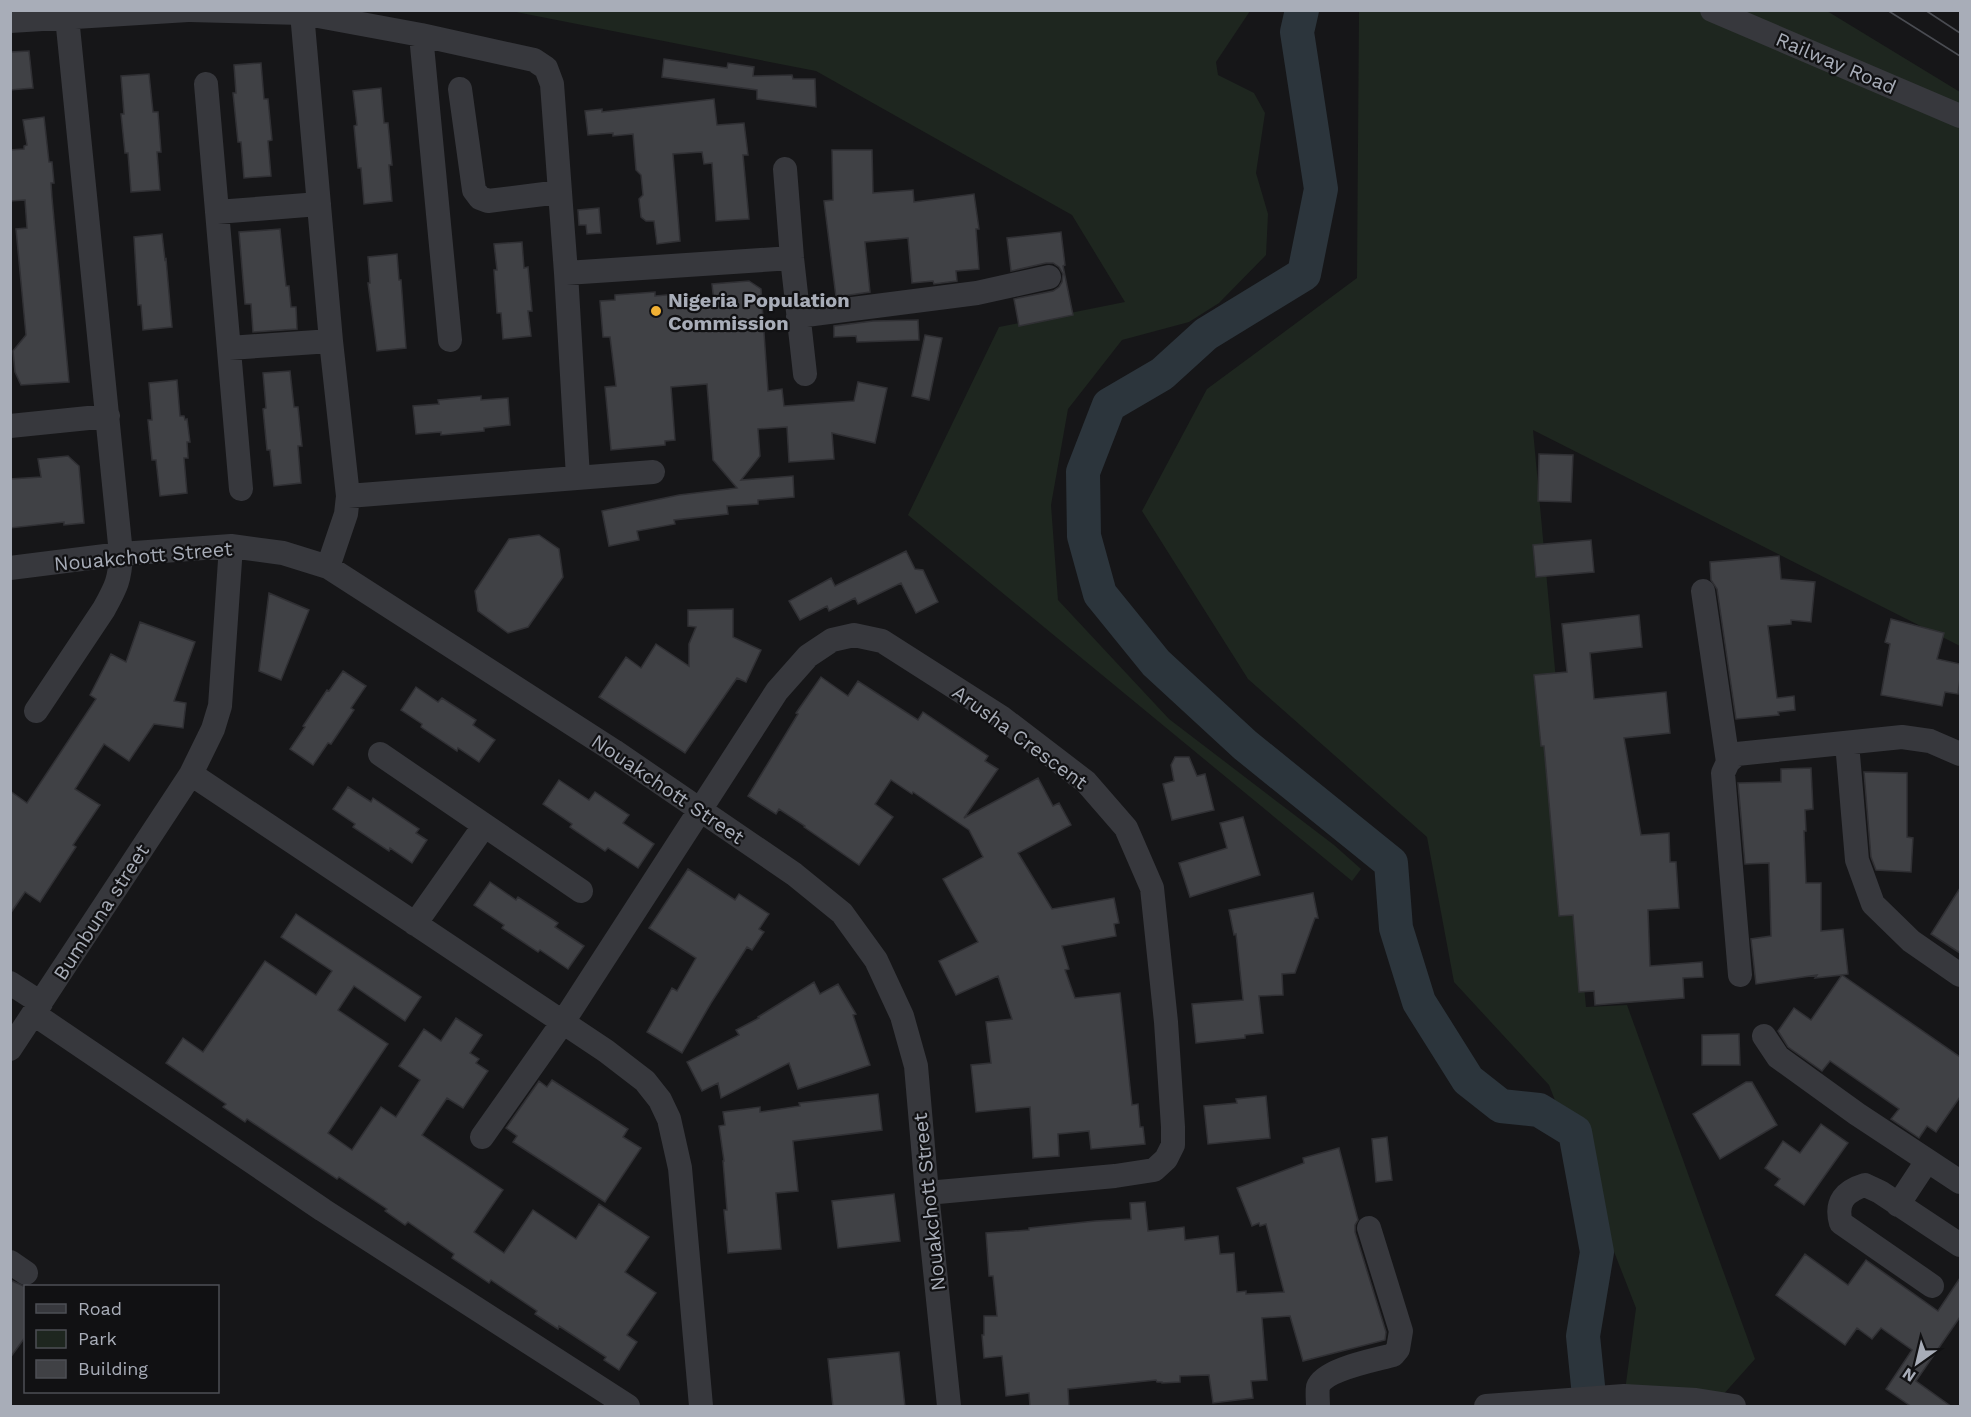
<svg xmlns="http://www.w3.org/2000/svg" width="1971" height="1417" font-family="'Work Sans',sans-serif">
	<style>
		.green { fill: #1e261f }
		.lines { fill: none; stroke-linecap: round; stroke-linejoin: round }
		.river { stroke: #2c353c; stroke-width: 34 }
		.building { fill: #404145; stroke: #303034; stroke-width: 1.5 }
		.minor { stroke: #37383d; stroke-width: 24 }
		.tram { stroke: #4a4c52; stroke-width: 1.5 }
		.poi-dot { fill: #f2b134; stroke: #111113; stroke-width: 2 }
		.labels { text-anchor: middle; stroke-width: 4.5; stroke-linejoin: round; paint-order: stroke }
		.street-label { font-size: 20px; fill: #a8adb8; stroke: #111113 }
		.poi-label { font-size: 20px; font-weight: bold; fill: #a8adb8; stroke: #111113; text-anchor: start }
	</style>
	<rect width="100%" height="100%" fill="#161618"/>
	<path class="green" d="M511 11H1250L1216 62 1218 75 1254 93 1265 113 1256 173 1268 214 1266 255 1219 303 1189 322 1122 340 1068 409 1051 505 1058 600 1169 719 1334 845 1361 869 1352 881 908 515 999 327 1125 302 1072 215 816 71Z
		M1359 11H1827L1960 92V646L1533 430 1586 1007 1627 1005 1755 1359 1713 1406H1623L1636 1308 1549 1085 1454 982 1427 837 1248 679 1142 511 1207 389 1357 278Z"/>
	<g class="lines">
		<path class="river" d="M1302 10 1297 32 1321 189 1304 274 1206 334 1162 374 1109 405 1083 472 1084 536 1100 594 1156 663 1245 745 1391 863 1396 928 1419 1002 1468 1080 1501 1106 1539 1110 1575 1132 1597 1252 1583 1336 1590 1406"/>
	</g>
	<path class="building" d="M29 51 33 88 10 90V52Z
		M664 59 727 68 728 63 754 67 753 76 792 75 793 79H815L816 107 757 99V90L662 77Z
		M261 63 264 99H268L272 140 268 141 271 176 244 178 241 142H238L233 93H236L234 65Z
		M149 74 153 112H158L161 152H157L160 190 131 192 128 153H125L121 114H124L121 76Z
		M381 88 384 123H388L392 165H389L392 201 364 204 361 168H358L354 126 357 125 353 91Z
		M714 99 717 125 744 123 748 155H743L749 219 716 221 712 163 704 164 702 152 673 154 680 241 657 244 654 221H646L641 217 639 199 643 195 641 175 636 170 633 134 613 136V133L588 135 585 111 602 109V112Z
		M44 117 49 162H52L54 183H51L52 198 69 382 21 385 15 372 13 351 26 335 16 229 27 228 25 200 10 201V150L24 149V146L27 145 23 120Z
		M832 150H872L873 193 913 190 914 202 974 194 979 229H976L979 269 956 271 957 281 934 284 933 281 912 283 908 238 865 242 870 292 836 297 824 201 833 200Z
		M599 208 601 233 587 234 586 225H579L578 210Z
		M280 229 286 286H289L291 307H296L297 329 253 332 251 304H245L239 232Z
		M1061 232 1065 265 1063 266 1073 315 1019 326 1014 299 1053 291 1059 287 1062 282 1063 274 1059 267 1053 263H1046L1011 271 1007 238Z
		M162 234 165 260 166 259 172 327 143 330 141 305H138L134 237Z
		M522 242 524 268 528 267 532 311H528L531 336 503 339 501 313H497L494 270H497L494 244Z
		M397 254 399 280H401L406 348 377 351 368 283H370L368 257Z
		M749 281 761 289 768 391 782 389 784 406 854 401 858 382 887 388 875 443 832 433 834 459 789 462 787 427 758 429 760 456 741 480 793 476 794 497 758 500V504L727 506 728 514 674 520 675 524 637 531 639 540 609 546 602 511 679 495 737 488 713 460 707 384 671 387 675 440 665 441V445L611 450 605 387 616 386 610 337H603L600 301 615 300V295L655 292V296L677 294 678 308 714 303 712 284Z
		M918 320 919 340 857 342 856 336 834 337V326L873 321Z
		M925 335 942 338 929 400 912 396Z
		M290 371 294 407H298L302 446H298L301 483 274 486 270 450H267L263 409 266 408 263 373Z
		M177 380 180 416H184L185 420 187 419 190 442H187L188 458H184L187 493 160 496 156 460H152L148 420H152L149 383Z
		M481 396V400L508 398 510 425 484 428V431L441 435V432L416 434 413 406 439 404 438 400Z
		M1539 454 1573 455 1571 502 1538 501Z
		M68 456 79 466 84 523 64 525V522L10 528V479L41 477 38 459Z
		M539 535 559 549 563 577 528 627 508 633 478 611 475 591 509 539Z
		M1591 540 1594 572 1536 577 1533 545Z
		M906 551 915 569 923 570 938 602 916 613 901 583 858 604 855 598 829 611 827 606 800 620 789 601 831 578 835 586Z
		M1779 556 1781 579 1815 582 1811 622 1791 620V624L1768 626 1777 698 1794 696 1795 710 1778 712 1779 715 1736 719 1717 589 1711 580 1710 562Z
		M269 593 309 610 281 680 259 671Z
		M733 609V637L761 650 746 682 737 678 685 753 599 697 626 657 641 668 656 644 689 666V644L696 627 688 626V610Z
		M1639 615 1642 647 1590 653 1594 699 1666 692 1670 733 1624 738 1641 835 1669 833 1670 862H1676L1679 908 1648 910 1650 966 1702 962 1703 977 1683 978 1684 998 1595 1005 1594 991 1579 992 1573 915 1559 916 1544 746H1541L1534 675 1567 672 1562 624Z
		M1891 619 1944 633 1937 659 1960 664V678L1958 694 1945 692 1942 706 1881 695 1890 644 1885 642Z
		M140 622 195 642 174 701 186 703 183 728 154 724 129 761 104 744 75 789 100 805 73 845 76 847 40 902 25 892 10 914V791L27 803 96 699 90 695 111 654 126 662Z
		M343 671 366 686 351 708 354 710 331 744 328 743 313 765 290 749 305 727 303 726 327 690 329 691Z
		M821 677 848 696 858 681 918 720 923 712 988 756 985 761 998 769 964 818 1038 778 1053 806 1059 803 1071 825 1018 853 1052 909 1114 898 1119 923 1114 924 1116 936 1062 946 1069 969 1065 970 1075 998 1120 993 1132 1105 1138 1104 1140 1127H1143L1145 1144 1091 1149 1089 1131 1058 1134 1059 1156 1033 1158 1030 1107 976 1112 971 1065 991 1063 986 1022 1012 1019 998 976 956 995 939 961 978 942 943 879 983 857 969 830 913 792 912 794 891 780 875 804 893 817 859 865 804 827 805 826 779 809 776 814 748 796 798 714 796 713Z
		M416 687 438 702 442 698 476 720 473 725 495 740 479 762 458 748 457 751 421 727 422 724 401 710Z
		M1175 757H1189L1197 776 1205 774 1214 810 1172 820 1163 784 1174 781 1171 765Z
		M1811 768 1813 809 1805 810 1806 831H1804L1806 883H1821V931L1843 929 1848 974 1842 975 1960 1057V1097L1936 1132 1927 1126 1919 1138 1891 1119 1899 1109 1830 1061 1822 1071 1788 1047 1778 1031 1794 1008 1811 1020 1842 975 1815 978 1817 975 1756 984 1751 939 1771 936 1769 863 1745 864 1738 783 1781 782V769Z
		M1864 772 1907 773V837L1913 838 1911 872 1876 870 1871 857Z
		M559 780 589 800 595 792 629 815 623 823 654 844 638 868 608 848 605 851 570 827 572 824 543 804Z
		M348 787 371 802 373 798 419 829 416 833 427 840 412 863 390 848 389 851 353 827 355 824 333 809Z
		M1243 817 1260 875 1190 897 1179 863 1227 848 1220 823Z
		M688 869 735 900 739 894 769 914 759 929 764 932 752 950 747 947 711 1003 682 1053 647 1032 672 988 677 991 696 958 649 928Z
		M490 882 516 900 518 897 558 923 555 927 584 946 568 969 540 950 538 952 502 928 504 925 474 905Z
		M1960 888V953L1931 934Z
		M1313 893 1318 918H1315L1295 973 1282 974 1283 995 1259 996 1263 1033 1245 1035V1038L1196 1043 1192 1004 1243 1000 1236 934 1234 935 1229 910Z
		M296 914 421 997 405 1021 354 986 338 1010 388 1044 328 1133 352 1150 381 1107 396 1117 420 1080 399 1066 424 1029 441 1041 456 1018 482 1035 470 1053 479 1059 476 1063 488 1071 463 1108 447 1098 422 1135 503 1190 474 1232 504 1253 533 1210 576 1239 599 1204 649 1237 625 1272 656 1293 627 1335 637 1342 619 1370 604 1360 606 1357 559 1326 558 1329 535 1314 537 1311 491 1280 489 1283 452 1258 454 1254 408 1222 405 1225 385 1211 387 1209 339 1177 337 1179 247 1119 245 1122 223 1107 226 1104 166 1063 183 1038 203 1052 265 961 316 995 332 971 281 937Z
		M814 982 820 994 838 984 856 1014 853 1015 870 1065 798 1089 789 1063 721 1098 718 1083 702 1091 687 1062 739 1035 736 1030 759 1018 758 1017Z
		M1739 1034 1740 1065H1702V1035Z
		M552 1080 628 1129 623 1137 641 1148 605 1202 513 1142 517 1136 506 1128 539 1081 547 1087Z
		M1746 1082H1752L1777 1125 1720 1159 1693 1114Z
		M878 1094 882 1130 793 1141 798 1191 776 1193 781 1249 728 1253 724 1210H727L723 1161H724L719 1126 725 1125 723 1112 760 1107V1112L800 1106 799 1103Z
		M1266 1096 1270 1138 1208 1144 1204 1106 1237 1103 1236 1099Z
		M1821 1124 1848 1143 1804 1205 1775 1185 1780 1179 1765 1168 1783 1141 1800 1153Z
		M1387 1137 1392 1180 1376 1182 1372 1139Z
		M1339 1148 1358 1220 1355 1225V1232L1386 1332 1385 1340 1303 1361 1290 1316 1262 1318 1267 1380 1251 1381 1253 1398 1213 1403 1209 1375 1180 1376V1382L1162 1383V1382H1157L1156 1380 1068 1389 1069 1407H1030L1029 1393 1006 1396 1002 1356 984 1358 982 1335H984V1316H997L993 1276H989L986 1233 1029 1230V1228L1095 1221 1131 1219 1130 1203 1145 1202 1148 1231 1184 1227 1185 1240 1218 1236 1220 1254 1234 1253 1237 1292 1246 1291V1294L1284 1292 1266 1224 1260 1226 1259 1223 1252 1226 1237 1188 1304 1163 1303 1158Z
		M894 1194 900 1241 838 1248 832 1201Z
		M1805 1254 1848 1285 1866 1260 1938 1311 1960 1278V1317L1916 1381 1952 1407H1912L1886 1389 1912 1350 1881 1328 1872 1339 1857 1328 1845 1345 1776 1295Z
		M10 1280 26 1287V1336L10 1358Z
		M899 1352 905 1407H833L828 1359Z"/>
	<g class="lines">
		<path class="minor" d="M190 10 302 13 421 35 534 60 546 68 552 84 566 273 578 477
			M1712 10 1960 116
			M302 13 331 341 348 496 346 514 328 567
			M10 21 188 10
			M421 35 450 340
			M206 84 241 489
			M460 89 474 190 480 198 488 201 560 192
			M785 169 792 258 805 374
			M217 212 319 204
			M566 273 792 258
			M798 316 977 293 1049 277
			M229 348 331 341
			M10 426 108 416
			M348 496 653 472
			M231 546 220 706 213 729 191 774 606 1051 645 1081 660 1100 669 1119 680 1168 701 1406
			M10 568 121 554 231 546 283 553 328 567 614 751 794 874 842 913 876 960 902 1016 916 1066 927 1193 949 1406
			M1703 591 1728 762
			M36 711 104 609C116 587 120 580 121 554L67 17
			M1847 743 1857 860 1873 904 1911 941 1960 975
			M380 754 581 891
			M415 924 484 826
			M1740 975 1723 773 1728 762 1737 754 1902 737 1930 741 1960 754
			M10 983 41 1003
			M34 1014 323 1210 628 1406
			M1764 1036 1778 1057 1857 1114 1960 1182
			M10 1049 191 774
			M482 1137 563 1022 777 691 808 656 832 640 854 635 882 641 1001 717 1086 782 1126 828 1152 888 1166 1022 1173 1127V1145L1166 1159 1154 1170 1115 1176 927 1193
			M1898 1205 1927 1161
			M10 1262 26 1273
			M1932 1286 1841 1223C1835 1202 1845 1191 1865 1185L1880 1192 1960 1245
			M1318 1406C1318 1401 1317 1392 1318 1387 1324 1369 1376 1360 1393 1355L1398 1349 1401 1331 1369 1228
			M1486 1406 1624 1396 1696 1400 1734 1406"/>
		<path class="tram" d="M1887 10 1960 56
			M1925 10 1960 33"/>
	</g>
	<circle class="poi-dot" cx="656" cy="311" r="6"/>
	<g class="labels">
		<g class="street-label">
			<text transform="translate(1836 63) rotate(23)" y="7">Railway Road</text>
			<text transform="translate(143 556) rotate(-5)" y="7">Nouakchott Street</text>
			<text transform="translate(1020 737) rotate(36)" y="7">Arusha Crescent</text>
			<text transform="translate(668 789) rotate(34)" y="7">Nouakchott Street</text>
			<text transform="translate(101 912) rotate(-57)" y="7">Bumbuna street</text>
			<text transform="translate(929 1202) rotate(-96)" y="7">Nouakchott Street</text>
		</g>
		<g class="poi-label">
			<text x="668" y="307">Nigeria Population<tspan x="668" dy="23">Commission</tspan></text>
		</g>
	</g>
	<rect width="1971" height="1417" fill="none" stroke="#a8adb8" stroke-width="24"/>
	<rect x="24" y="1285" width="195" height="108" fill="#111113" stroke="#4d4f55" stroke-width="1.5"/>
	<rect x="36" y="1304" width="30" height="9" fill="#37383d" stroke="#4d4f55" stroke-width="1.5"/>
	<text x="78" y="1315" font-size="18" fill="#a8adb8">Road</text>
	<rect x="36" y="1330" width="30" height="18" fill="#1e261f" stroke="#4d4f55" stroke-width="1.5"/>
	<text x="78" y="1345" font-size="18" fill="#a8adb8">Park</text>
	<rect x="36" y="1360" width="30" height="18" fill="#404145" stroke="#4d4f55" stroke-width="1.5"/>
	<text x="78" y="1375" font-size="18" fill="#a8adb8">Building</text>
	<g transform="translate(1917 1363) rotate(214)" stroke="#111113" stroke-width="4.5" paint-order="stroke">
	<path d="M0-4.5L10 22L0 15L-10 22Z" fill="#a8adb8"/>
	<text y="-9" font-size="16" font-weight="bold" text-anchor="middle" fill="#a8adb8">N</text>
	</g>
</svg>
